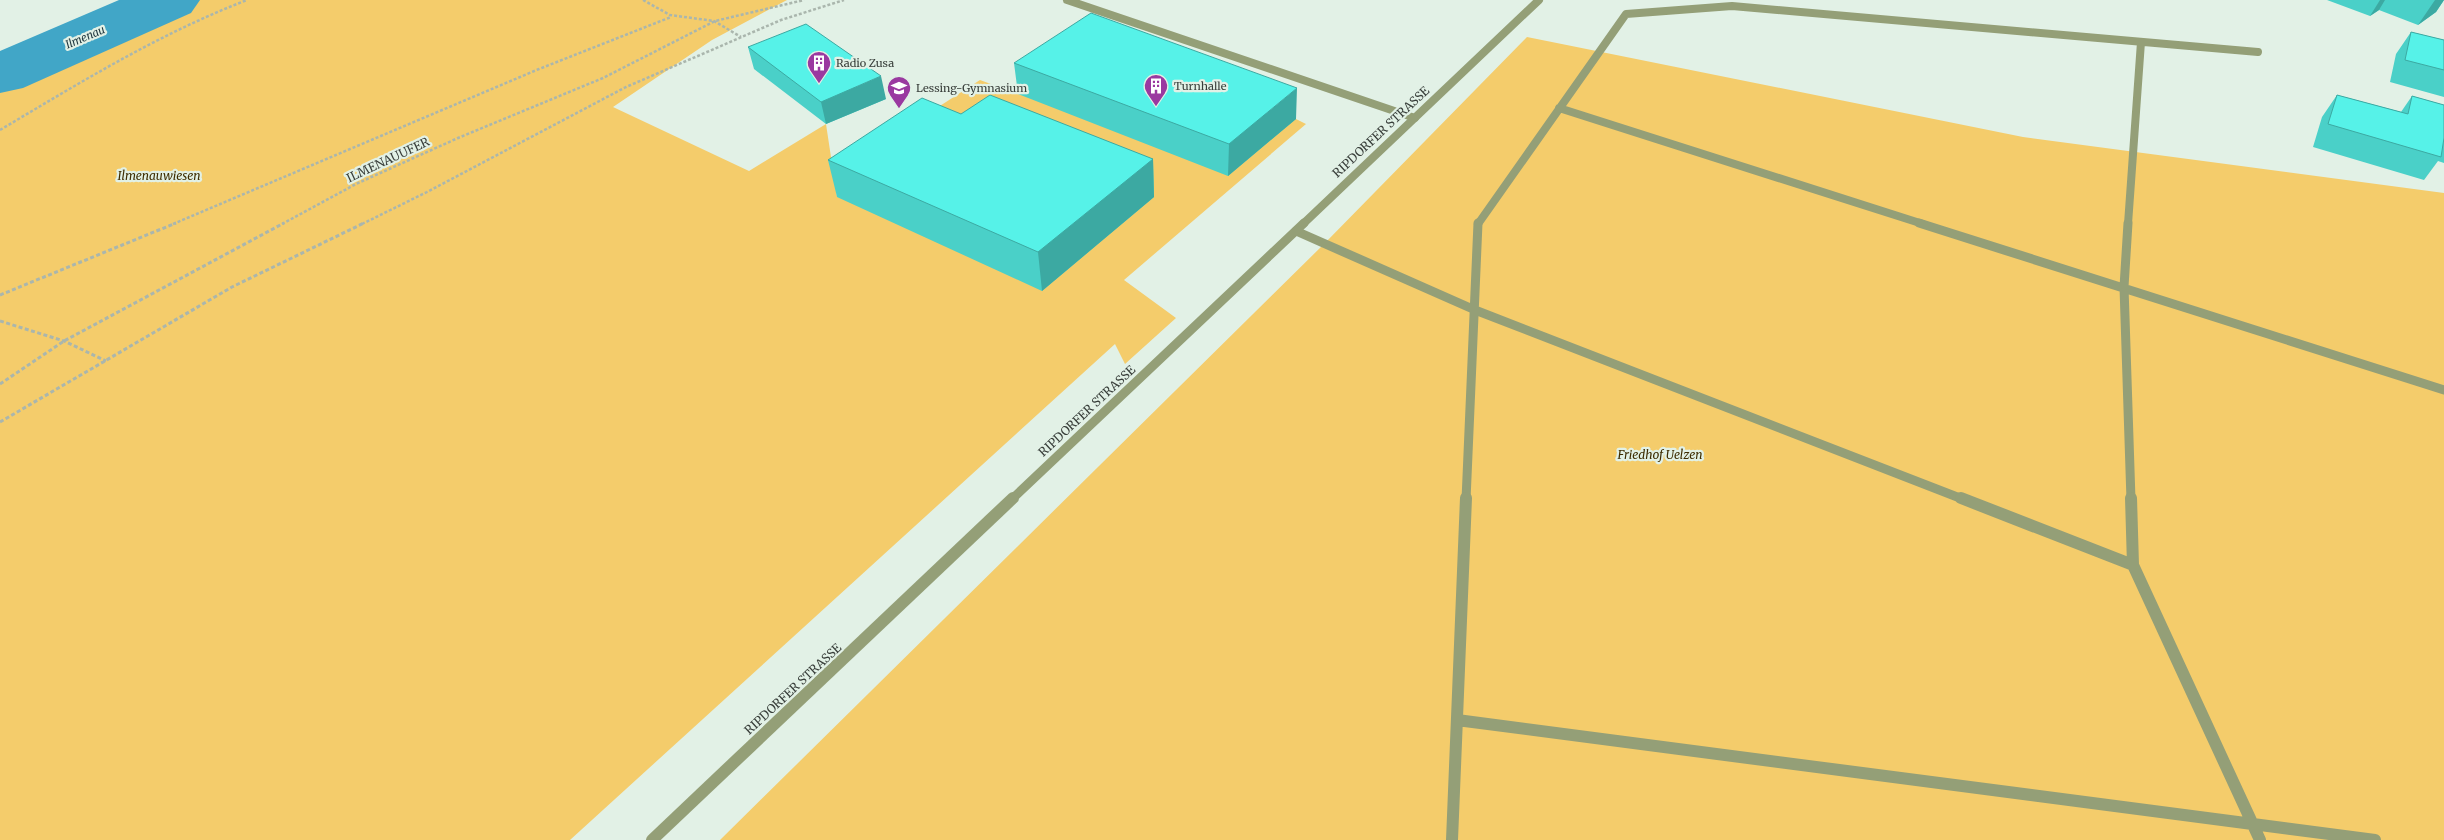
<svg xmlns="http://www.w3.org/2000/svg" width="2444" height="840" font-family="Merriweather,serif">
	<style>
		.green { fill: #f4cc6b }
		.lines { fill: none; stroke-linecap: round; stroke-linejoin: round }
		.river { fill: #41a6c7; fill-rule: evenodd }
		.path-far1 { stroke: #aab6ad; stroke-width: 2.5; stroke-dasharray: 3 2; stroke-linecap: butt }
		.path { stroke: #aab6ad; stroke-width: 3; stroke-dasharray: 4 2.5; stroke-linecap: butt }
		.service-far2 { stroke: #949f77; stroke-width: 8 }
		.service-far1 { stroke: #949f77; stroke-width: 9 }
		.service { stroke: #949f77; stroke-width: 12 }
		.minor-far2 { stroke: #949f77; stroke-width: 8 }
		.minor-far1 { stroke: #949f77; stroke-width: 9 }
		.minor { stroke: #949f77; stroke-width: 12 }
		.wall { fill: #4ad0c8 }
		.shaded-wall { fill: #3ca9a2 }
		.building { fill: #56f2e8; stroke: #3ca9a2 }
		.labels { text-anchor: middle; stroke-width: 4.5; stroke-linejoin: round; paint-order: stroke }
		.far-water-label { font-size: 11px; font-style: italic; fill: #213840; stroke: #e2f1e6 }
		.far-poi-label { font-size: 11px; fill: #383e3a; stroke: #e2f1e6; text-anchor: start }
		.street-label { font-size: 12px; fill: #383e3a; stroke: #e2f1e6 }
		.park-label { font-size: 12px; font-style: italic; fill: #3d2c00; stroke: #e2f1e6 }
	</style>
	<rect width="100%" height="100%" fill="#e2f1e6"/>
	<path class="green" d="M170 0H787L712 40 613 107 749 171 826 124 837 197 912 124 980 80 1018 94 1296 119 1306 124 1124 280 1176 318 1125 364 1115 344 570 840H0V74Z
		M1527 37 2023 137 2444 193V840H720L1324 244Z"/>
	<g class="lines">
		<path class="river" d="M119 0H200L191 13 23 88 0 93V51Z"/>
		<path class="path-far1" d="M643 0 670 15 714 21 741 37
			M0 130C81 82 159 34 247 0
			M173 224 539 69 671 17
			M282 224 356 184 458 138 603 78 715 21 804 0
			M362 224 427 192 626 87 781 20 844 0"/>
		<path class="path" d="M0 295 176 223
			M0 321 64 341 106 361
			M0 384 64 341 284 223
			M0 422 232 287 364 223"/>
		<path class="service-far2" d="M1067 0 1415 118
			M1559 108 1923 224
			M1478 224 1626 14 1732 6 2258 52
			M2128 224 2141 42"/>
		<path class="service-far1" d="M1919 223 2444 390
			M2128 223 2124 287 2131 500
			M1296 231 1475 310 1965 500
			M1466 500 1478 223"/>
		<path class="service" d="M1961 498 2133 565
			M2131 498 2133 565 2260 840
			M1457 720 2375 840
			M1452 840 1466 498"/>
		<path class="minor-far2" d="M1303 224 1539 0"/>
		<path class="minor-far1" d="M1011 500 1304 223"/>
		<path class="minor" d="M652 840 1013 498"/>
	</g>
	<path class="wall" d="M2327 0H2444L2436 12 2418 25 2379 10 2370 16Z
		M2411 32 2444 40V97L2390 82 2396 54Z
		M748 47 886 99 826 124 754 69Z
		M1014 63 1296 119 1228 176 1018 94Z
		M2337 95 2401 112 2412 96 2444 105V163L2438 161 2424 180 2313 147 2322 117Z
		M961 114 1153 159 1154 197 1042 291 837 197 828 160Z"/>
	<path class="shaded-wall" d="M2380 0H2385L2379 10 2370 16Z
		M2435 0H2444L2436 12 2418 25Z
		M881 76 886 99 826 124 821 102Z
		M1297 88 1296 119 1228 176 1229 144Z
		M1153 159 1154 197 1042 291 1038 252Z"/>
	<path class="building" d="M1091 13 1297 88 1229 144 1014 63Z
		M806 24 881 76 821 102 748 47Z
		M2411 32 2444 40V70L2405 60Z
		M990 95 1153 159 1038 252 828 160 922 98 961 114Z
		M2337 95 2408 114 2412 96 2444 105V138L2441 157 2328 124Z"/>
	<defs>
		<g id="building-pin" transform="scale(1.25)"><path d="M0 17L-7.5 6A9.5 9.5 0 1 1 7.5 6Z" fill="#9a39a0" stroke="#e2f1e6"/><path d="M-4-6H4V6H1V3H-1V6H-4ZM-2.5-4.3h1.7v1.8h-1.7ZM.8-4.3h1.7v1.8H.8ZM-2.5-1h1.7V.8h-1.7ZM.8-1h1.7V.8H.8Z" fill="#fff"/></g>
		<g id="school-pin" transform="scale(1.25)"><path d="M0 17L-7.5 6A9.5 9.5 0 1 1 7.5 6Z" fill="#9a39a0" stroke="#e2f1e6"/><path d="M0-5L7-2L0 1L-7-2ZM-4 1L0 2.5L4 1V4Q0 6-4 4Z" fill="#fff"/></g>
	</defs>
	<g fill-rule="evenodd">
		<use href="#building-pin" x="819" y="63"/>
		<use href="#building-pin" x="1156" y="86"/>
		<use href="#school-pin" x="899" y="88"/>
	</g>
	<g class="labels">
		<g class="far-water-label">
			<text transform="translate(85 37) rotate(-23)" y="4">Ilmenau</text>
		</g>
		<g class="far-poi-label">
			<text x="836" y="67">Radio Zusa</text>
			<text x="1174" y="90">Turnhalle</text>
			<text x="916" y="92">Lessing-Gymnasium</text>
		</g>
		<g class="street-label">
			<text transform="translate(1381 132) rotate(-43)" y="4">RIPDORFER STRASSE</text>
			<text transform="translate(388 160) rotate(-25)" y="4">ILMENAUUFER</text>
			<text transform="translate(1087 411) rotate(-43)" y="4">RIPDORFER STRASSE</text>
			<text transform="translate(793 689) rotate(-43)" y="4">RIPDORFER STRASSE</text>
		</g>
		<g class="park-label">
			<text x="159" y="180">Ilmenauwiesen</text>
			<text x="1660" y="459">Friedhof Uelzen</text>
		</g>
	</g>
</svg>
